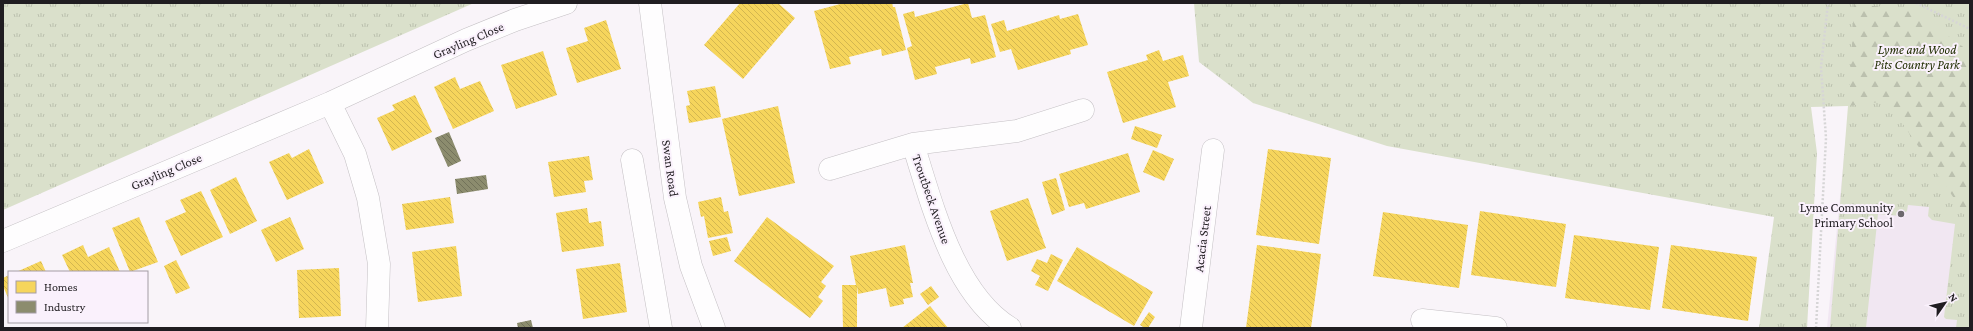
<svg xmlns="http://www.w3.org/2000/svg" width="1973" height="331" font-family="'Crimson Pro',serif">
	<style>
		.built { fill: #f1e7f2 }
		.grass { fill: url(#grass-tufts) }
		.forest { fill: url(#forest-firs) }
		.homes { fill: url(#homes-back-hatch) }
		.industry { fill: url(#industry-back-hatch) }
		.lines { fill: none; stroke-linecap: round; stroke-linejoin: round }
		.minor-casing { stroke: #c4c0c4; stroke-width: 23 }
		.path { stroke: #d6d5d6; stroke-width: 2.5; stroke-dasharray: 2 2; stroke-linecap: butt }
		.minor { stroke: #fefdfe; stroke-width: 22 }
		.poi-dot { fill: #6c686d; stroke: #faf1fc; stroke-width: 1.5 }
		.labels { text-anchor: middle; stroke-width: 4; stroke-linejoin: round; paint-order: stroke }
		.street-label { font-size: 13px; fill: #201d21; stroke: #faf1fc }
		.park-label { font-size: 13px; font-style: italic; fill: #233005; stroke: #faf1fc }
		.poi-label { font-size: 13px; fill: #201d21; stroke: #faf1fc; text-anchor: end }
	</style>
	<defs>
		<pattern id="grass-tufts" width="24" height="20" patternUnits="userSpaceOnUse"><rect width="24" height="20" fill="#dae0cb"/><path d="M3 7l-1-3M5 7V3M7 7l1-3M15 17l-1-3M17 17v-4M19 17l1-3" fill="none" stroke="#bbc0ae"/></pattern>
		<pattern id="forest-firs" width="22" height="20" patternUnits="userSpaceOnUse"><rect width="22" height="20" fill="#dae0cb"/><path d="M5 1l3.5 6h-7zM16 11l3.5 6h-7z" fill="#bbc0ae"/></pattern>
		<pattern id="homes-back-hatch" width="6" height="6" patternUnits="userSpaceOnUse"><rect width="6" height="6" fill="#f6d55c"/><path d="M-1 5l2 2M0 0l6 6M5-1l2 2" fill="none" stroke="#d3b650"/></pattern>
		<pattern id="industry-back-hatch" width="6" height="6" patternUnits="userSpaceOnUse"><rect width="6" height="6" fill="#8c8c6e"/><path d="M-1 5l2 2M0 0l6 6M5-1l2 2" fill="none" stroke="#72725a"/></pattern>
	</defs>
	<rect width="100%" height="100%" fill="#f9f4f9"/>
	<path class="built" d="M1849 106 1958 204 1970 328H1827Z"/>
	<path class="grass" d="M3 3H474L3 210Z
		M1194 3H1970V328H1956L1957 320 1946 319 1944 317 1955 224 1932 220 1928 216 1929 207 1908 205 1907 211 1901 216 1878 214 1866 328H1830L1848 106 1811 107 1817 153 1807 328H1759L1774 217 1387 146 1253 103 1199 62Z"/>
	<path class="forest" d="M1854 4 1913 10 1970 52V224L1958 204 1887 101 1849 106Z"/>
	<path class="homes" d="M740 3H778L795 18 743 79 704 45Z
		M844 3H892L893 7H895L906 50 882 56 881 49 849 57 851 64 830 69 814 11Z
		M968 3 972 18 985 15 996 57 971 64 970 58 935 67 937 74 915 80 907 48 912 46 903 14 914 11 915 17Z
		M1078 14 1088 45 1070 50 1071 54 1018 70 1011 49 1000 52 991 24 1004 20 1007 31 1059 15 1060 19Z
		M606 20 621 69 577 83 566 48 588 41 584 28Z
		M1159 50 1163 61 1183 55 1189 76 1168 82 1176 107 1123 123 1107 72 1148 60 1146 55Z
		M543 51 557 95 516 109 501 65Z
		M455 77 460 89 480 81 494 111 453 129 434 87Z
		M715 86 721 117 689 123 686 106 690 105 687 91Z
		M415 95 432 132 392 151 377 118 395 110 392 105Z
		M778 106 795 183 739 196 722 119Z
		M1135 126 1162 135 1157 148 1131 139Z
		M309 149 324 183 287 200 269 162 289 153 292 158Z
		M1268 149 1331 158 1319 244 1256 235Z
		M1153 150 1174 159 1164 181 1143 172Z
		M1128 153 1140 192 1086 209 1084 203 1069 207 1059 174Z
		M589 156 593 180 584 181 586 192 554 197 548 162Z
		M236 177 257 221 230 234 210 190Z
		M1056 178 1065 210 1052 215 1042 182Z
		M201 191 223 237 181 256 165 221 186 212 180 200Z
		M450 197 454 223 406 230 402 204Z
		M721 197 724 212 728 211 733 233 708 238 704 216 701 217 698 202Z
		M1028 198 1046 248 1007 261 990 211Z
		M587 208 589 223 601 221 604 246 562 252 556 213Z
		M1480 211 1566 224 1556 287 1471 275Z
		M1383 212 1468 225 1459 288 1373 276Z
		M139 217 158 262 130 272 112 228Z
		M290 217 304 249 276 262 261 230Z
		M767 217 834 266 821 282 826 286 818 297 823 301 810 318 734 261Z
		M1574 235 1659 247 1650 310 1565 298Z
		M727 237 731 251 713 256 709 241Z
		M83 245 88 257 109 247 120 272H70L62 255Z
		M905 245 913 283H910L913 297 903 299 904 304 890 307 886 288 858 294 857 286V328H843L842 285H856L850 256Z
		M1257 245 1321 254 1311 328H1246Z
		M1671 245 1757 257 1748 321 1662 308Z
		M456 246 462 296 418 302 412 252Z
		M1077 247 1153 292 1134 326 1057 281Z
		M1051 254 1063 260 1048 291 1035 285 1040 276 1031 271 1037 259 1047 263Z
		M176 260 190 288 176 294 164 266Z
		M41 261 46 272H16L23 269Z
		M620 263 627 312 583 319 576 269Z
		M339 268 341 316 299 318 297 270Z
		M9 275V300L3 286V278Z
		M931 286 939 297 928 305 920 294Z
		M930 306 948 328H902Z
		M1149 312 1155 317 1148 328H1145L1140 325Z"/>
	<path class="industry" d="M449 132 461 161 448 167 435 138Z
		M486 175 488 189 457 194 455 179Z
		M531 320 533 328H518L517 323Z"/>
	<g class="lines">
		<g class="minor-casing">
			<path id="minor" d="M650 3 675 198 691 266 714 328
				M330 103 355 154 368 198 379 264 377 328
				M913 144C932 204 954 294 1010 328
				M632 160 661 328
				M830 169 913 144 1017 131 1083 110
				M3 241 330 103 466 40 515 20 566 3
				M1422 320 1496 328
				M1191 328 1213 150"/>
		</g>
		<path class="path" d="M1916 3 1970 29
			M1816 328 1826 138 1821 67 1828 3"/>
		<use href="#minor" class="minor"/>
	</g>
	<circle class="poi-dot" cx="1901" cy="214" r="4"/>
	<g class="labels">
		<g class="street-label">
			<text transform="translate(468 40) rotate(-23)" y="5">Grayling Close</text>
			<text transform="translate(671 168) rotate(82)" y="5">Swan Road</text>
			<text transform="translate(166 171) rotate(-23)" y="5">Grayling Close</text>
			<text transform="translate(932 199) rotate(71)" y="5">Troutbeck Avenue</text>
			<text transform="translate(1202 239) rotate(-83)" y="5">Acacia Street</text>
		</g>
		<g class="park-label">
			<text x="1917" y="54">Lyme and Wood<tspan x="1917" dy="15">Pits Country Park</tspan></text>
		</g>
		<g class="poi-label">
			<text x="1893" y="212">Lyme Community<tspan x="1893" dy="15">Primary School</tspan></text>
		</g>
	</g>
	<rect width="1973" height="331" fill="none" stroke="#201d21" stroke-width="8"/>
	<rect x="8" y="271" width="140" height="52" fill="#faf1fc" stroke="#a39ca4"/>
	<rect x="16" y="281" width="20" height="12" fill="#f6d55c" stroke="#a39ca4"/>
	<text x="44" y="291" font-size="12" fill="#201d21">Homes</text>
	<rect x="16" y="301" width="20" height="12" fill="#8c8c6e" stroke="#a39ca4"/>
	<text x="44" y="311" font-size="12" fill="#201d21">Industry</text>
	<g transform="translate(1945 303) rotate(56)" stroke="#faf1fc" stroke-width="3" paint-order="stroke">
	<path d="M0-3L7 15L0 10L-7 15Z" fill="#201d21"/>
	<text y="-6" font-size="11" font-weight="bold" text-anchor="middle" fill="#201d21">N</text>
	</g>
</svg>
